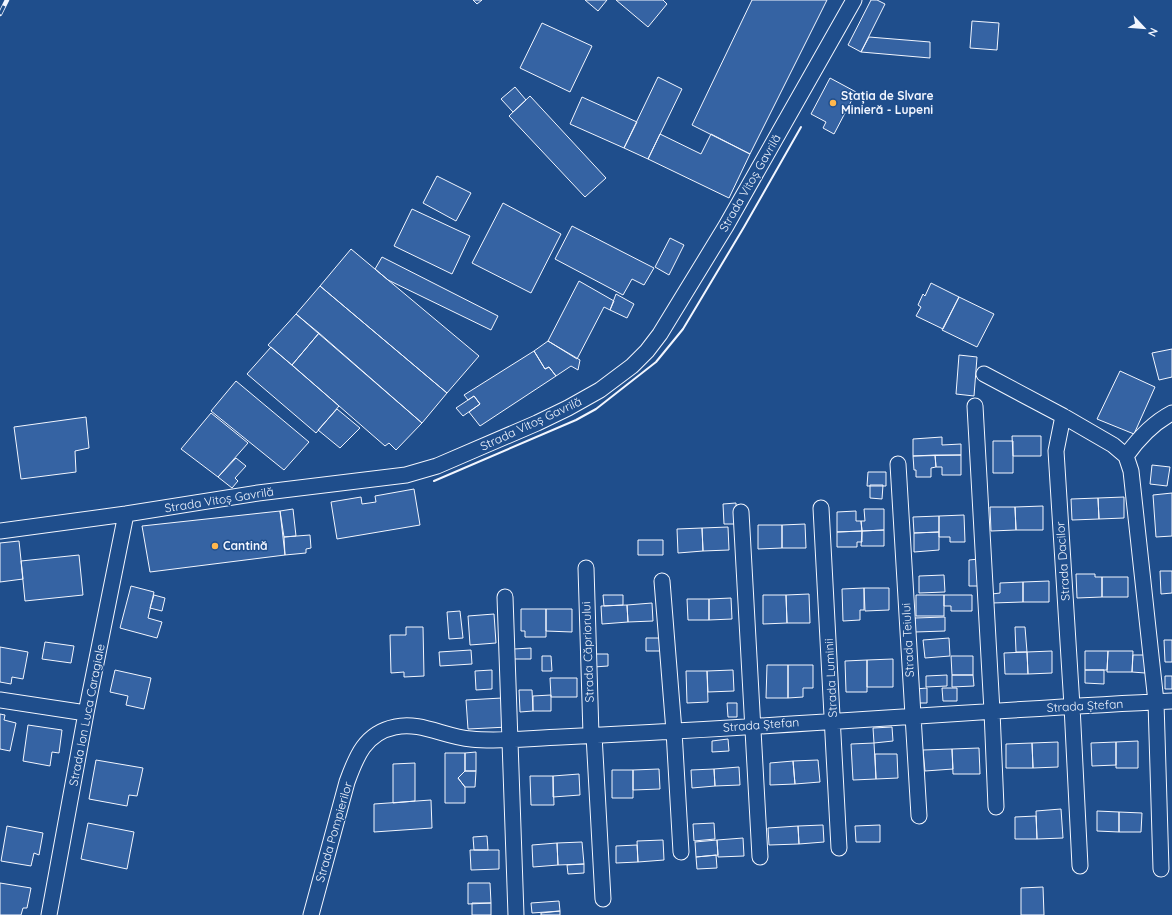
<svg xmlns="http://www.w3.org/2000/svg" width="1172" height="915" viewBox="0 0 1172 915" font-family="Quicksand,sans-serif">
	<rect width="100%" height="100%" fill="#1f4e8c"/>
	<!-- building -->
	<path fill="#3563a3" stroke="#f2f6ff" d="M473,0h9l-5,4z
		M585,0h22l-9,11z
		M616,0h47l4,4 -19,23z
		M752,0h75l-77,154 -58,-29z
		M871,0h6l8,4 -24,48 -13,-7z
		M972,21l27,2 -2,27 -27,-2z
		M542,23l50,23 -22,46 -50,-24z
		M869,37l61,5v16l-69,-6z
		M658,77l24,12 -34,70 -24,-11z
		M830,78l26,14 -22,42 -11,-6 3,-6 -15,-8z
		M515,87l11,13 -13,12 -12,-13z
		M530,96l76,82 -21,19 -76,-81z
		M582,97l55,25 -13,26 -54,-24z
		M660,134l41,20 10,-20 39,20 -21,44 -81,-39z
		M437,176l34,17 -15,28 -33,-18z
		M503,203l58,31 -30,59 -59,-30z
		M412,209l58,27 -18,38 -58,-28z
		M572,226l82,42 -10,17 -12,-6 -9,16 -68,-36z
		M670,238l14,7 -15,30 -14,-8z
		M351,249l128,107 -32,37 -127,-107z
		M382,257l116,59 -7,14 -103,-50 -13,-11z
		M579,281l35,20 -4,9 -6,-3 -27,52 -29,-18z
		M931,283l28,14 -16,32 -27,-13 5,-9 -3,-2 5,-11 2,2z
		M320,286l127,107 -25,30 -126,-109z
		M616,294l18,10 -7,14 -17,-8z
		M959,297l35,17 -17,33 -35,-17z
		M296,314l23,19 -27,32 -24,-20z
		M319,333l103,90 -26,27 -7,-7 -4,3 -93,-81z
		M548,341l32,19 -2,10 -7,-4 -15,10 -7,-9 -4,2 -11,-18z
		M271,347l68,59 -23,27 -69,-59z
		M1172,349v28l-13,3 -7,-27z
		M534,351l11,18 4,-2 7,9 -76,50 -11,-14 11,-8 -6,-8 -6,4 -4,-5z
		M959,355l18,2 -3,39 -18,-2z
		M1120,371l35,16 -21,47 -37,-15z
		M236,381l73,61 -25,28 -73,-59z
		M474,396l6,8 -17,12 -7,-8z
		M337,409l23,19 -20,20 -22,-18z
		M211,413l37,30 -30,34 -37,-28z
		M86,417l3,31 -14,3 1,21 -55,7 -7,-52z
		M1012,436h29v20h-28z
		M942,437v8l19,-1v11l-48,1v-17z
		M993,441h20v32h-20z
		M935,455h26v20h-19v-8h-6z
		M935,455l1,12 -5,1v9h-15v-7h-2l-1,-14z
		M236,458l10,8 -11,12 3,3 -6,7 -14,-11z
		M1152,465l18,2 -3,19 -17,-2z
		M868,472h18v14h-19z
		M870,485h13l-1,14 -12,-1z
		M414,489l6,36 -83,14 -6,-37 30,-5 1,7 14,-2 -1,-6z
		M1172,493v43l-16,1 -3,-42z
		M1124,497v21l-25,1 -1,-21z
		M1098,498l1,21 -27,1 -1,-21z
		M736,503l1,21h-13l-1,-20z
		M1043,506v24h-27l-1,-23z
		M990,507h25l1,23 -25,1z
		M293,509l3,27 -12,1 -4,-26z
		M864,509h20v21l-22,1 -1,-10h4z
		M280,511l5,44 -135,17 -8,-46z
		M856,511v10h5l1,10 -25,1v-20z
		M964,515l1,27h-15v-5h-11v-21z
		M939,516v16l-25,1 -1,-16z
		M805,524l1,24h-24v-23z
		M758,525h24v23l-24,1z
		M728,527l1,23 -26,1 -1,-23z
		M702,528l1,23 -25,2 -1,-24z
		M884,530v16h-23l1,-15z
		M862,531v11h-5v5h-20v-15z
		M939,532v18l-25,2v-19z
		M310,535l1,13 -5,1v4l-21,2 -1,-18z
		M638,540h25v15h-25z
		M19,541l4,38 -23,3v-39z
		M79,555l4,40 -58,6 -4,-40z
		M979,559l1,27h-11v-26z
		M1160,571h12v22l-11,1z
		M1076,574h19v3h7v20l-25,1z
		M944,575l1,17 -26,1v-17z
		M1102,577h26v20h-26z
		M1049,581v21h-26v-20z
		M1023,582v20l-31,1v-9l8,-1v-10z
		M131,586l23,6 -6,26 14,4 -5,16 -37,-10z
		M864,588h25v22l-24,1z
		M864,588v22h-4v10l-17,1 -1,-32z
		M809,594l1,29h-23l-1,-28z
		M154,595l11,3 -3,13 -12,-3z
		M603,595h20v10l-19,1z
		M763,595h23l1,28 -24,1z
		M916,595h28v21h-28z
		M944,595h28v16h-21v-5h-7z
		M731,598l1,21 -23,1v-21z
		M687,599h22v21h-21z
		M652,603l1,18 -25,1 -1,-17z
		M627,605l1,17 -26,2 -1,-18z
		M521,609h25v28h-21v-6h-4z
		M546,609h26v23l-26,-1z
		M460,611l3,27 -14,1 -2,-27z
		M494,614l2,29 -26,2 -2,-29z
		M945,617v14l-30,1v-14z
		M406,627h17l1,49 -20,1v-5l-13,1 -1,-38h16z
		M1015,627h10l2,25h-11z
		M646,638h15v13h-15z
		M949,638l1,18 -25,2 -2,-18z
		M1164,640h8v22h-7z
		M45,642l29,4 -3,17 -29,-4z
		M0,647l28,5 -5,27 -11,-2 -1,7 -11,-2z
		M531,648v11h-17v-10z
		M471,650l1,14 -32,2 -1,-14z
		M1052,651v22l-24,1 -1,-22z
		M1085,651h23l-1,19h-22z
		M1108,651h25l-1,21h-25z
		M1027,652l1,22h-23l-1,-21z
		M593,654h15v12l-14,1z
		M1133,655h12v18l-13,-1z
		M542,656h9l1,15h-10z
		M951,656h22v19h-21z
		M893,659v28h-26v-27z
		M867,660v32h-21l-1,-31z
		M767,665h21v33h-22z
		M788,665h25v23h-10v9l-15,1z
		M115,670l36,8 -7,31 -18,-4 2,-9 -18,-4z
		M492,670v19l-16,1 -1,-19z
		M733,670l1,21 -26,1 -1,-21z
		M1085,670h19v14l-19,-1z
		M686,671h21l1,31 -21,1z
		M947,675v11l-21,1v-11z
		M952,675h21l1,11 -22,1z
		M1165,676h7v13h-7z
		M550,678h27v19h-26z
		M927,688v15h-11l-1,-14z
		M942,688h15v13h-14z
		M519,690h13l1,21 -13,1z
		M551,695v16h-18v-15z
		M502,698l6,29 -40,2 -2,-29z
		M727,703h10v14h-9z
		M0,714l5,1 -1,5 12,3 -6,28 -10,-2z
		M28,725l34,5 -3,23 -7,-1 -2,14 -27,-5z
		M892,727l1,14 -19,2 -1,-15z
		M728,739l1,12 -17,1v-11z
		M1138,741v27h-22v-26z
		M1058,742v25l-25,1 -1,-25z
		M1116,742v23l-24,1 -1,-23z
		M874,743l2,36 -23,1 -2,-36z
		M1032,743l1,25h-27v-24z
		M979,748l1,26h-27l-1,-25z
		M952,749l1,20 -28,2 -2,-21z
		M476,752v19h-11v-18z
		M445,753h20v18l-7,7 7,9v16h-20z
		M875,754h22l1,24 -22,1z
		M96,760l47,8 -6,28 -8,-1 -2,11 -38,-7z
		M818,760l2,22 -25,2 -2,-23z
		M793,761l2,23 -25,1v-22z
		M415,763v38l-22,2v-39z
		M739,767l1,18 -25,1 -1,-17z
		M659,769l1,20 -27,1v-20z
		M714,769l1,17 -23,2 -1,-18z
		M612,770h21v28h-21z
		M465,771h11l-1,16h-10l-7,-9z
		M579,774l1,21 -27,2v-21z
		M530,776h23l1,29h-23z
		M431,800l1,28 -58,4v-28z
		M1061,809l2,29 -26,1 -1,-28z
		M1097,811l22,1v20l-22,-1z
		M1119,812l23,1 -1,19h-22z
		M1036,816l1,23h-22v-22z
		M88,823l46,9 -7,37 -46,-10z
		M714,823l1,16 -21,2 -1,-17z
		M823,825l1,17 -25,2 -1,-18z
		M880,825v17h-24l-1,-16z
		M7,826l36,7 -4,22 -5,-2 -3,13 -30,-5z
		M798,826l1,18 -30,1 -1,-17z
		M487,836l1,14h-14l-1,-13z
		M743,838l1,18 -26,1 -1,-17z
		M663,840l1,20 -26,2 -1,-21z
		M717,840l1,15 -22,2 -1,-15z
		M582,842l2,22 -26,1 -1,-22z
		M557,843l1,22 -25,2 -1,-22z
		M637,845l1,17 -22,1v-17z
		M470,850h29v19l-28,1z
		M716,855l1,13 -20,1 -1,-12z
		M584,864v9l-16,1 -1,-9z
		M0,883l31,5 -4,20h-4l-2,7h-21z
		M468,883h22l1,20 -23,1z
		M1043,887l1,28h-23v-27z
		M559,901l1,10 -28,2 -1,-10z
		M472,903h19v12h-19z
		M560,911v4h-19v-2z"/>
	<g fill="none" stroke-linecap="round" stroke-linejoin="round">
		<defs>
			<path id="minor" d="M984,374l79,42 50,29 13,11 5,15 25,231 5,167
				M975,406l17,305 4,96
				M1063,416l-7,35 16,255 8,160
				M1126,456c12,-17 27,-33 46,-43
				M898,464l21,352
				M821,508l18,340
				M741,512l19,345
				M0,531l126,-17 132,-21 148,-18 31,-9 100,-43 31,-15 32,-18 32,-24 15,-15 13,-17 66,-108 128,-226
				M586,568l5,167
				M662,581l12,150 7,121
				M505,597l11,318
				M0,700l86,13
				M594,735l9,164
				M49,915l37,-202 40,-199
				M311,915l36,-133c9,-25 18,-49 48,-55 25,-6 50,10 76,12 29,3 60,-1 90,-2 204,-9 407,-26 611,-36"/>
		</defs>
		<!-- minor casing -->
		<use href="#minor" stroke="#f2f6ff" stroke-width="17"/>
		<!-- minor -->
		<use href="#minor" stroke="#1f4e8c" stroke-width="15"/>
		<defs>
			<path id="rail" d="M0,14l7,-14"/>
		</defs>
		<!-- rail casing -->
		<use href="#rail" stroke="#f2f6ff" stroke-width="4.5"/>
		<!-- rail -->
		<use href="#rail" stroke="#1f4e8c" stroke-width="3" stroke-dasharray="9" stroke-linecap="butt"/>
		<!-- wall -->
		<path stroke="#f2f6ff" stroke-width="2" d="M434,481l142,-61 20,-11 60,-47 27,-33 61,-102 57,-100"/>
	</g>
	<!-- markers -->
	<g fill="#ffb74d" stroke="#1f4e8c" stroke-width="1.5">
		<circle cx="833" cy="103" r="4"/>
		<circle cx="215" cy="546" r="4"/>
	</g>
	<g text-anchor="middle" stroke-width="3" stroke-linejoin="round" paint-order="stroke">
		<!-- poi labels -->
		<g font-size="12" font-weight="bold" fill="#f2f6ff" stroke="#1f4e8c" text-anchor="start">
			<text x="841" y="100">Stația de Slvare<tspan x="841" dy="14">Minieră - Lupeni</tspan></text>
			<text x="223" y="550">Cantină</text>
		</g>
		<!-- street labels -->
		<g font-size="12" fill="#f2f6ff" stroke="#1f4e8c">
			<text transform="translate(750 183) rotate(-60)" y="4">Strada Vitoș Gavrilă</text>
			<text transform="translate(531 424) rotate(-25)" y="4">Strada Vitoș Gavrilă</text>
			<text transform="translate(219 500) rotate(-9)" y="4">Strada Vitoș Gavrilă</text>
			<text transform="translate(1063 561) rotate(-94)" y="4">Strada Dacilor</text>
			<text transform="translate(908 640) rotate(-93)" y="4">Strada Teiului</text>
			<text transform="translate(588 652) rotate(-92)" y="4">Strada Căpriorului</text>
			<text transform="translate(831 678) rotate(-93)" y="4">Strada Luminii</text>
			<text transform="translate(1085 706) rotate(-3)" y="4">Strada Ștefan</text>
			<text transform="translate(87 715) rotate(-79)" y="4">Strada Ion Luca Caragiale</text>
			<text transform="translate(761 725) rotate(-4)" y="4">Strada Ștefan</text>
			<text transform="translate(334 832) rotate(-74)" y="4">Strada Pompierilor</text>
		</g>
	</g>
	<!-- north arrow -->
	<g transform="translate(1144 28) rotate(116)" stroke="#1f4e8c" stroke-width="3" paint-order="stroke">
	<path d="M0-3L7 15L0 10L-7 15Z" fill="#f2f6ff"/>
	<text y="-6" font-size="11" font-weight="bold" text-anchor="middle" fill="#f2f6ff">N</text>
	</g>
</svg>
